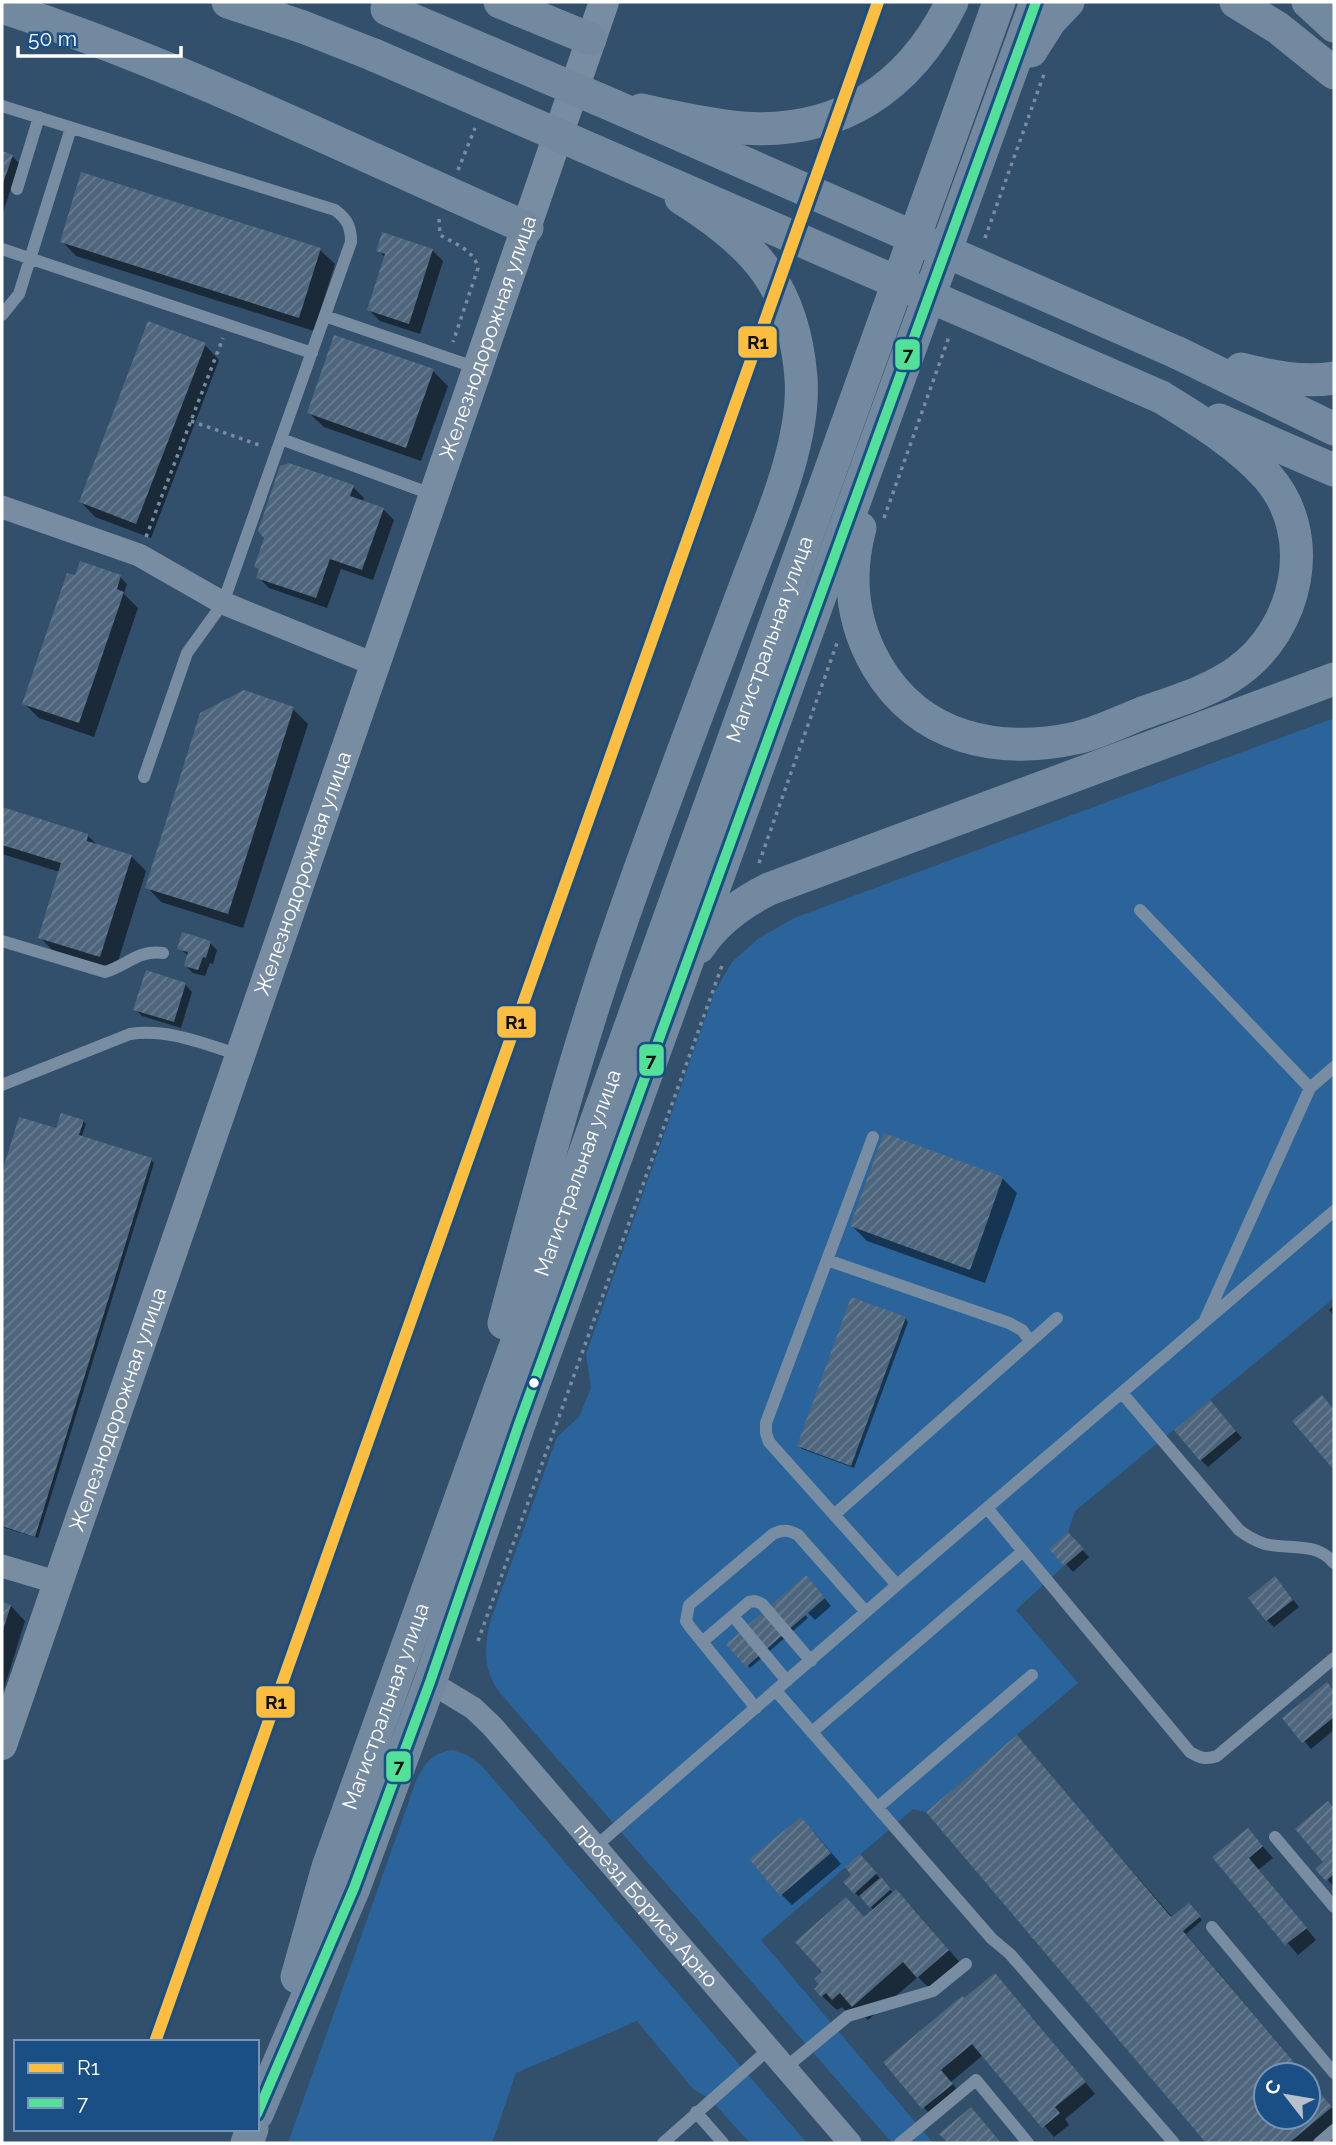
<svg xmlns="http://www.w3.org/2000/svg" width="1336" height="2145" viewBox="0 0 1336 2145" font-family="Raleway,sans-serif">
	<defs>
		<pattern id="building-hatch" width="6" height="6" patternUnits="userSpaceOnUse" patternTransform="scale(1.75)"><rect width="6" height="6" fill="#4e667d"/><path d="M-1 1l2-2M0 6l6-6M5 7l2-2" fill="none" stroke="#697d90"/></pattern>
	</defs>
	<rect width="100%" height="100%" fill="#324f6c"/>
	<!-- grass -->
	<path fill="#2a649b" d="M1334,718v580l-259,213 -7,21 -18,17 14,17 -48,44 62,73 -152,129 -13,-3 -152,131 172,203h-41l-392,-450c-17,-23 -16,-44 -10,-71l67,-185 22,-20 12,-29 -5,-34 129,-363 17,-29 27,-24 35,-20z
		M453,1750l14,5 14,10 326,378h-57l-40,-44 -17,-10 -56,-68 -121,52 -24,70h-204l128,-362c9,-19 16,-28 37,-31z"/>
	<!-- shadow -->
	<path fill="#0007" d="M2,153l10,3 7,7 -17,53z
		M62,241l258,9 15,14 -21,67 -238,-75z
		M378,250h54l11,11 -23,73 -40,-13 -11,-11 17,-52z
		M205,345l14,15 -68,178 -56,-21 -14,-15z
		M433,371l15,15 -27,75 -97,-34 -15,-14z
		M353,487l11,11 -2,4 21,7 11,11 -21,60 -32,-11 -14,39 -58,-20 -11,-11 2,-7 -4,-3 10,-29z
		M120,577l7,7 -3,10 14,14 -44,129 -55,-19 -15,-15z
		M293,709l15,15 -65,204 -82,-26 -14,-15z
		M2,809l86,27 10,10 33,10 15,15 -31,100 -61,-19 -14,-15 20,-65 -58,-18z
		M210,943l7,7 -4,14 -3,-1 -5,13 -12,-3 -7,-7 3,-10 -10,-8z
		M185,984l7,8 -11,36 -39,-12 -7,-7z
		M20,1119l37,12 26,-10 3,3 -5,14 70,22 3,3 -116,375 -36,-11v-349z
		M1002,1178l15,15 -32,90 -118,-42 -15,-15z
		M1334,1305v11l-5,-6z
		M905,1318l3,4 -54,146 -52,-19 -3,-3z
		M1217,1409l25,29 -34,29 -7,-7z
		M1068,1535l21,22 -16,15 -21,-23z
		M813,1584l18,22 -16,14 -8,-8h-5l6,6 -58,50 -21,-23z
		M1282,1586l17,21 -25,20 -7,-7z
		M2,1603l9,3 14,15 -23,74z
		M1327,1684l7,7v39l-23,19 -26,-31z
		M1017,1737l156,181 16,-13 13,15 -16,14 119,141h-39v42h42v-38l26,31v22l-13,11h-112l-280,-331z
		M1328,1803l6,6v78l-16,-18 8,-7z
		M812,1830l29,34 -49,41 -11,-11z
		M1258,1841l15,17 -15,12 58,70 -18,15 -83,-98z
		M867,1864l26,29 18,13 52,60 -30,26 -15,-15 -50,43 -13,-12 -7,5 -6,-6 -5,3 -15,-14 43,-77 9,-9 -19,-17z
		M1032,2017l63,77 -30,25 4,6 -15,12 -71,-82 -32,27 12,14 -29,23 -49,-56z"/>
	<!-- building -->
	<path fill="url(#building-hatch)" d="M2,151l11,4 -11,31z
		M81,172l240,76 -22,70 -239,-76z
		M382,232l51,17 -24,75 -42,-14 18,-56 -9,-3z
		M148,321l58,22 -70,181 -57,-22z
		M334,335l100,34 -28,79 -99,-35z
		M289,463l65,22 -4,11 34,12 -22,62 -32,-11 -14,39 -60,-20 3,-9 -5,-2 10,-29 -6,-7 22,-65z
		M80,561l41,14 -4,14 7,3 -45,131 -57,-19 45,-131 8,2z
		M244,690l50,17 -66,207 -83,-26 55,-175z
		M2,807l86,27 -1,7 45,14 -32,102 -62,-19 23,-75 -59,-18z
		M182,932l29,9 -5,17 -3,-1 -5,13 -14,-4 4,-14 -11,-3z
		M146,970l40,13 -12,39 -41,-12z
		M61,1113l23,7 -5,15 73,23 -117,379 -33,-11v-354l17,-55 37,11z
		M884,1133l119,44 -33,93 -120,-44z
		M851,1297l55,20 -55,149 -54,-20z
		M1322,1395l12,15v60l-42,-49z
		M1210,1400l26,31 -36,30 -26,-31z
		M1068,1532l16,17 -20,17 -15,-17z
		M806,1575l19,23 -79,69 -20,-23z
		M1275,1576l18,24 -27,21 -18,-23z
		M2,1602l9,3 -9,28z
		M1327,1682l7,9v26l-32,26 -20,-25z
		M1017,1735l154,182 18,-14 12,13 -18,15 122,144h-39v42h42v-38l24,28 -43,36h-83l-280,-331z
		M1328,1801l6,7v66l-8,7 -11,-12 8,-7 -28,-33z
		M801,1817l30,36 -51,43 -31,-37z
		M1248,1828l15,18 -14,12 58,70 -22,17 -73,-88z
		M860,1854l17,19 -23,21 -11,-12 8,-7 -6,-8z
		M881,1877l10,12 -21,19 -11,-12z
		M896,1889l53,61 -32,28 -14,-16 -51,45 -12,-14 -8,7 -6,-7 -5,4 -7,-8 5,-5 -5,-5 8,-7 -27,-30 51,-45 18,20z
		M995,1973l91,109 -31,25 5,6 -18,15 -70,-84 -31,26 12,14 -31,25 -39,-47 79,-66 2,2z
		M971,2107l30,36h-53l-9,-9z"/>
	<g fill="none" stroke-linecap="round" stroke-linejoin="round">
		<!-- path -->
		<path stroke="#798da2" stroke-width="3.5" stroke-dasharray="3.5 5" stroke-linecap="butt" d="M458,170l17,-42
			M439,219l1,16c14,8 35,16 38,33l-25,74
			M985,238l59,-164
			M191,421l71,25
			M884,518l66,-184
			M146,537l77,-199
			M759,863l78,-220
			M478,1641l245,-678"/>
		<!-- service -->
		<path stroke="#798da2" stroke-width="12" d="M2,106l333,104c12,9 16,16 16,32l-70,197
			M17,189l22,-72
			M2,249l310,104
			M2,315l17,-21 52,-166
			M325,316l152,52
			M144,777l43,-124 36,-50 58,-164 153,56
			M1140,910l170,178
			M2,941l103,31c23,-7 32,-22 58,-19
			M2,1085l128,-51c38,-6 74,10 110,21
			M827,1260l182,63 13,7 8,11
			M1205,1320l105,-232 24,-21
			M1122,1393l117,137c8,6 16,11 26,14 25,6 50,-3 69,19
			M987,1508l203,244c10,6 16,8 27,4l117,-98
			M834,1515l223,-197
			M897,1585l437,-374
			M733,1616l54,65
			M702,1642l47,-40 6,-1 7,3 49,57
			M776,1691l216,248 18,15 164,189
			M756,1708l-66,-81 -4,-6 3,-16 84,-71c10,-5 16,-4 25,1l68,77
			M812,1732l211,-181
			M878,1807l154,-132
			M1275,1837l59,70
			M596,1846l301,-261 -128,-143 -3,-9v-10l107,-286
			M1212,1927l122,146
			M785,2068l63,-52 85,-25 33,-27
			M696,2112l27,31
			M663,2143l106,-94
			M900,2143l76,-63 52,63
			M1319,2143l15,-13"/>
		<!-- minor -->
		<g stroke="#798da2" stroke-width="23">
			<path d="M2,507l137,48 84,48 153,62"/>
			<path d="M2,1566l57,17"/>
			<path id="s1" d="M430,1682l43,26 19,18 358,417"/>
		</g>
		<!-- tertiary -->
		<path stroke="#798da2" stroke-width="30" id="s2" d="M2,1745l602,-1743"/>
		<!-- secondary -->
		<g stroke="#73899f" stroke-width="33">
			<path d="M228,2l75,25 71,28"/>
			<path d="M500,2l90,37"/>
			<path d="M1236,2l42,26 56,45"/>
			<path d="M1308,2l26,24"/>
			<path d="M2,7c181,59 351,145 525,221"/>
			<path d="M1031,51l19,-30 18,-19"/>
			<path d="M641,110c33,7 67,15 101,18 97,7 168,-40 210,-126"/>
			<path d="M1178,353l156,76"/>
			<path d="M1241,369c31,8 62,14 93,9"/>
			<path d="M1219,420l115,50"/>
			<path d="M860,528c-13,48 -8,95 17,138 43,73 121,89 199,72 22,-5 44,-16 64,-24 33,-12 69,-22 97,-42 61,-43 82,-137 30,-196 -30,-33 -69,-56 -106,-79"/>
			<path d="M699,947c17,-26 42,-44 70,-58l565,-210"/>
			<path d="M504,1323c36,-134 71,-269 117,-400 38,-110 80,-219 121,-328 23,-63 64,-150 59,-217 -7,-91 -46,-134 -120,-180"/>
			<path id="s3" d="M297,1977l31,-110 671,-1865"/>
			<path d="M257,2114l97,-226 76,-206 89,-258 517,-1422"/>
			<path d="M247,2143l5,-14"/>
		</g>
		<!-- secondary-bridge -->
		<path stroke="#73899f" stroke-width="33" d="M387,9l225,96 566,248
			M374,55l787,342"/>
		<defs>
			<path id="bus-1" d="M257,2114l97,-226 76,-206 89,-258 517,-1422"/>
		</defs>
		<!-- bus-1 casing -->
		<use href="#bus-1" stroke="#1a4f85" stroke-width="16"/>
		<!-- bus-1 -->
		<use href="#bus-1" stroke="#53e098" stroke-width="10"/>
		<defs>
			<path id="rail-1" d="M155,2042l723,-2040"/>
		</defs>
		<!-- rail-1 casing -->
		<use href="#rail-1" stroke="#1a4f85" stroke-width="18"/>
		<!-- rail-1 -->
		<use href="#rail-1" stroke="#fbbe40" stroke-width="12"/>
	</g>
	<!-- markers -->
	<circle fill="#fff" stroke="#1a4f85" stroke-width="2.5" cx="534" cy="1383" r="6"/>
	<g text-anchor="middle" stroke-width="5" stroke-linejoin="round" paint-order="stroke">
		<!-- street labels -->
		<g font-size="21" fill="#fff" stroke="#1a4f85">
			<text dy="7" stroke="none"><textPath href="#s2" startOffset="1489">Железнодорожная улица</textPath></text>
			<text dy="7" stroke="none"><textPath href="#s3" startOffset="1419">Магистральная улица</textPath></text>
			<text dy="7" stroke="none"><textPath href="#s2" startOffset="922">Железнодорожная улица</textPath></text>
			<text dy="7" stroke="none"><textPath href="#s3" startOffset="852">Магистральная улица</textPath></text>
			<text dy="7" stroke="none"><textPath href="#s2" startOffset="355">Железнодорожная улица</textPath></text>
			<text dy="7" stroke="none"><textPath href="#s3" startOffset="285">Магистральная улица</textPath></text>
			<text dy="7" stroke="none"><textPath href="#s1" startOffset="313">проезд Бориса Арно</textPath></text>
		</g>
	</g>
	<g stroke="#1a4f85" stroke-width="2.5">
		<rect x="737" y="325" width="41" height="34" rx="7" fill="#fbbe40"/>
		<rect x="894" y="338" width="27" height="33" rx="7" fill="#53e098"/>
		<rect x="496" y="1005" width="41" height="34" rx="7" fill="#fbbe40"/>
		<rect x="638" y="1043" width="27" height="34" rx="7" fill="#53e098"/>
		<rect x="255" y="1685" width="41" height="34" rx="7" fill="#fbbe40"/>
		<rect x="385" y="1750" width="27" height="33" rx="7" fill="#53e098"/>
	</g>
	<g font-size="19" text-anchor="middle" font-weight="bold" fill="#111">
		<text x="758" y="349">R1</text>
		<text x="908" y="361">7</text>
		<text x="516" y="1029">R1</text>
		<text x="651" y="1067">7</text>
		<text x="276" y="1709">R1</text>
		<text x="399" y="1773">7</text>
	</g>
	<!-- border -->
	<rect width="1336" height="2145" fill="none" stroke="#ffffff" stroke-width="7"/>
	<!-- legend -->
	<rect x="14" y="2040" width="245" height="91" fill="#1a4f85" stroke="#7695b6" stroke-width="2"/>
	<rect x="28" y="2063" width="35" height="10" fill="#fbbe40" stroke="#7695b6" stroke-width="2"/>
	<text x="77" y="2075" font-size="21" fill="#ffffff">R1</text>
	<rect x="28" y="2098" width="35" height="10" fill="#53e098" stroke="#7695b6" stroke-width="2"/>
	<text x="77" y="2110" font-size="21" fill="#ffffff">7</text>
	<!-- north arrow -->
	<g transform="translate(1287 2096) rotate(301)"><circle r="33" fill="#1a4f85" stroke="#7695b6" stroke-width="2"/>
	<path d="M0-5L12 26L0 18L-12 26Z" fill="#b7c1cc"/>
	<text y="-10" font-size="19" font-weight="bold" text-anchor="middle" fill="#ffffff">С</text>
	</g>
	<!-- scale -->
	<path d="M18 46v10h163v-10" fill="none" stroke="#ffffff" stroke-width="3.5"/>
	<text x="28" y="46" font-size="21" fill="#ffffff" stroke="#1a4f85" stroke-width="5" paint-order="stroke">50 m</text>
</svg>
